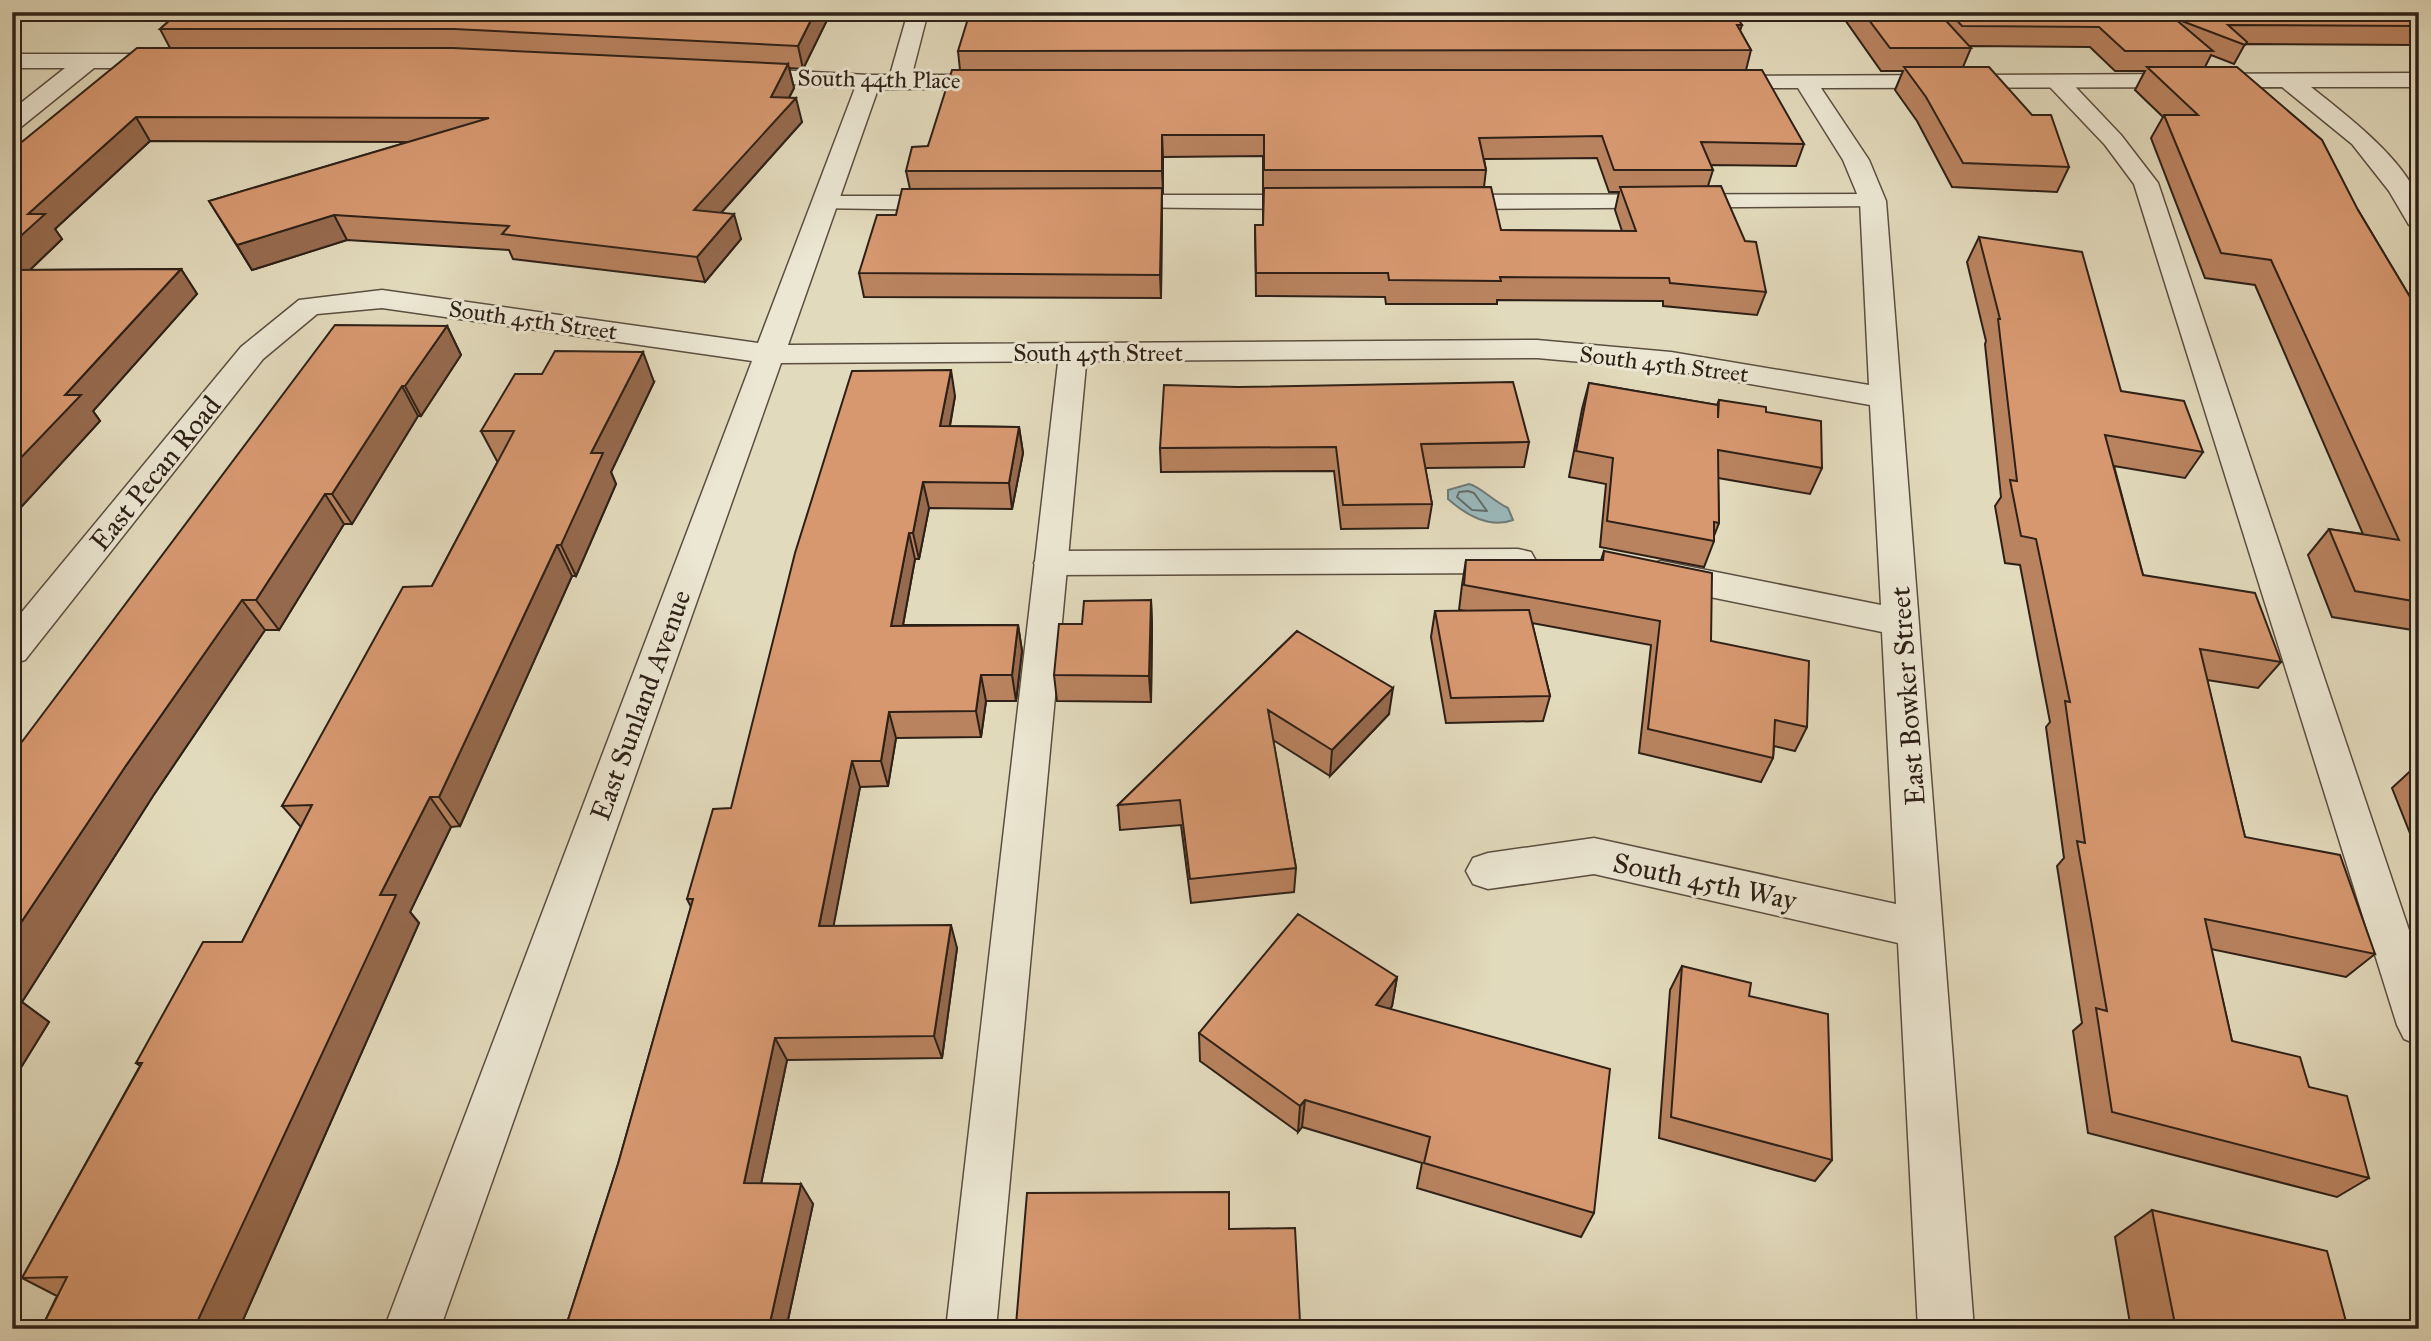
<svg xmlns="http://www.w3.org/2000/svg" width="2431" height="1341" viewBox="0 0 2431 1341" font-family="'IM FELL Great Primer',serif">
	<rect width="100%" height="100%" fill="#e2dabc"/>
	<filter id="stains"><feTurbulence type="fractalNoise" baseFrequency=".00286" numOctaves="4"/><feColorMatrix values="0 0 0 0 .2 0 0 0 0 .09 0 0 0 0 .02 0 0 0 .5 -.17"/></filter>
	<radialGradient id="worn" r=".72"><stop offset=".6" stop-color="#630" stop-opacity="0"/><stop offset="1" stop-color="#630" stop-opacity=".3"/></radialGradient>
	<!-- water -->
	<path fill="#9ab8bb" stroke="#6f7b79" stroke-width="2" d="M1469,484c12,3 24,17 39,24l5,12c-24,9 -48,-6 -65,-21v-9z"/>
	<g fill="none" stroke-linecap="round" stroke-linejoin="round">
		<!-- shore -->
		<path stroke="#646c69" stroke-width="2" d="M1468,491l6,2 13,18 -15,-1 -15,-13 2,-5z"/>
		<defs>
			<path id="service" d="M908,12h20l-18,70 -11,6 -11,-6z
				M2057,75l8,1 56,59 37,48 261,777v85l-15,-6 -7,-14 -263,-841 -29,-39 -56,-59 -3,-5 3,-5z
				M1873,194l8,2 4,5 -4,5 -435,3 -9,-2 -3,-5 3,-5 9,-2z
				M1114,195h196l9,2 3,5 -3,5 -9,2 -205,-2 -3,-5 3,-5z
				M824,196h122l9,2 3,5 -3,5 -9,2 -131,-2 -3,-5 3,-5z
				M1073,346l10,2 4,6 -91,975h-50l113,-975 4,-6z"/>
			<path id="minor" d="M12,54h162l11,7 -11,7h-80l-73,59 -9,2v-19l53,-42h-53z
				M741,68l128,7h130l8,2 4,5 -4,5 -8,2h-121l-90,256 749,-5 134,12 198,33 -9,-184 -17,-41 -45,-72h-81l-8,-2 -4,-5 4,-5 710,-3v14h-108c34,27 88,68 106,108 4,8 2,22 2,32l-10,-2 -20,-34 -37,-47 -70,-57 -461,1 48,72 17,41 88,1128h-56l-20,-386 -304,-69 -106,15 -15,-5 -7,-13 7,-13 15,-5 106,-15 302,66 -14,-272 -221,-45 -13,-4 -5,-9 5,-9 13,-4 220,44 -11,-200 -199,-35 -134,-12 -756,5 -341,966h-56l368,-968 -370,-53 -65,6 -54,45 -238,301 -13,4v-40l229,-277 58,-47 83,-10 376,53 97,-255 -122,-8 -4,-5 4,-5z
				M1518,549l13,3 5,9 -5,9 -13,3 -466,2 -13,-3 -5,-9 5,-9 13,-3z"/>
		</defs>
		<!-- service casing -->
		<use href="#service" stroke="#5b4e40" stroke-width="3"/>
		<!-- minor casing -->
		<use href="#minor" stroke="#5b4e40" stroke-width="3"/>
		<!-- service -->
		<use href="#service" fill="#ece7d3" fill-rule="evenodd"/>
		<!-- minor -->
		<use href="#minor" fill="#ece7d3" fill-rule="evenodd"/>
	</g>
	<!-- wall -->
	<path fill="#b98360" stroke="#2e2017" stroke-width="2" fill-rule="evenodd" d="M179,12h652l-28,57 -14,-1 5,20 -5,10 13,24 -81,91 20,26 -36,43 -192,-23 -4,-9 -162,-10 -95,30 -43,-69 200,-59 -259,-1 -95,88 7,10 -32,31 151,-1 16,25 -104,117 7,10 -88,96v-367l158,-102 -10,-19z
		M1843,12h576v33l-174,-1 -11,20 -23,-9 -6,12 153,143 61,102v319l-87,-14 -24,-62 21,-26 34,5 -108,-249 -50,-7 -54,-140 12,-21 -28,-27 10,-19h-30l-25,-24 -121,-1 2,2 -8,19 106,100 -12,25 -105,-5 -35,-66 -22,-31 8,-19h-22l-38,-54 1,-3z
		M1742,25l-2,6 11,19 -5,20 58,74 -8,22 -86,-1 3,5 -5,16 58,106 -9,23 -94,-9v-5l-166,-1v4h-111l-1,-7 -129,-1 -1,-71h8v-69l-100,1v36h-1l-1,105 -297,-1 -5,-24 37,-58 14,-26 -4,-18 22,-25 32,-76 -2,-19zM1597,158l12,34h10l-4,18 7,21 -121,-1 -17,-43 2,-17 -2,-11z
		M1979,237l142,154 82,61 -18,26 -71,-12 29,109 138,87 -23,26 -51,-8 38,157 130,117 -29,23 -135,-28 21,92 77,46 60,91 -32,19 -249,-64 -15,-102 9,-8 -25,-157 7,-8 -18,-131 4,-5 -30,-157 -15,-2 -10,-57 6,-9 -16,-153 1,-3 -19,-79z
		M447,326l14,29 -40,61h-3l-66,108h-8l-65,106h-14l-112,166 -131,206 27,20 -37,60v-327z
		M654,382l-43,90 5,12 -40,92h-4l-112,250 -9,1 -41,85 9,11 -180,406h-194l3,-4 -4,-2 13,-27 -35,-18 118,-212 -4,-3 106,-121 59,-115 -19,-21 150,-220 66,-125h-1l-16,-30z
		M1589,383l128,22 2,-5 47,12 56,56 -12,26 -92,-16 1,45 -5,13v5l-10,26 -104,-20 6,-63 -37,-7 13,-68z
		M955,396l-5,30 69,1 4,26 -11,56 -83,-1 -10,51h-4l-12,66h115l4,26 -6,50h-30l-5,36 -85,1 -8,48 -28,1 -27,139 124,22 -15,110 -155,2 -26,124 52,20 -27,125h-213l-6,-6 51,-159 73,-257 -4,-8z
		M1529,442l-5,25 -99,1 7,36 -4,24 -87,1 -7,-58 -173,1 -1,-24z
		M1604,551l107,90 96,86 -12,24 -21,-5 -1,12 -12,24 -122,-29 12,-108 -119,-22 18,73 -7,25 -97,2 -15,-86 4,-26h31l-7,-1 3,-25 4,-25h135z
		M1151,600l1,26 -1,76 -94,-1 -3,-26 28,-51z
		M1297,631l92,83 -59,62 -57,-36 23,128 -2,24 -103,11 -10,-78 -61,5 -2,-25z
		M2419,763v93l-27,-68z
		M1682,966l67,30 83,164 -17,21 -156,-43 11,-148z
		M1397,977l-5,29 -2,3 204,204 -13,24 -164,-49 5,-25 -120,-36 -4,5 -98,-71 -1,-28z
		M2152,1210l196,119h-217l-16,-92z
		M1229,1229l71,93 -1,7h-281l-2,-4z"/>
	<!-- shaded-wall -->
	<path fill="#966a4e" stroke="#2e2017" stroke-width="2" d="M815,12h16l-28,57 -5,-23z
		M788,64l6,24 -15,28 17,-18 6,24 -100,112 -8,-24 77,-113z
		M136,117l14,24 -95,88 7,10 -50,48v-43l16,-30z
		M1162,135l1,22v36l-1,-22z
		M1162,188v23l-1,87 -1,-23z
		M734,214l7,25 -36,43 -8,-25z
		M334,215l13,25 -95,30 -15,-25z
		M181,269l16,25 -104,117 7,10 -88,96v-50l53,-72z
		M447,326l14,29 -40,61 -16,-30z
		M643,352l11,30 -43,90 5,12 -40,92 -15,-31 30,-92z
		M951,370l4,26 -10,56 -5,-26z
		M402,386l16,30 -66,108 -20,-30z
		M1019,427l4,26 -11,56 -3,-26z
		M923,482l6,26 -10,51 -6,-26z
		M325,494l19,30 -65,106 -23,-30z
		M909,533l6,26 -17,93 -7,-26z
		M557,545l15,31 -112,250 -21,-29z
		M242,600l23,30 -112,166 -131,206 27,20 -37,60v-146l113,-169z
		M1151,600l1,26 -1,76 -2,-26z
		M1018,625l4,26 -6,50 -4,-26z
		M981,675l5,26 -5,36 -5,-26z
		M1393,688l-4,26 -59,62 2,-26z
		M889,712l7,26 -8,48 -7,-25z
		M852,761l8,26 -31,163 -10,-24z
		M430,797l21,30 -41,85 9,11 -180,406h-25l-16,-9 182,-425z
		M951,925l6,23 -15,110 -8,-22z
		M1397,977l-5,29 -21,28 5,-29z
		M775,1038l12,22 -30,143 -13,-20z
		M1305,1100l-3,27 -4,5 2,-26z
		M801,1184l12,20 -27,125h-16l-1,-2z
		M182,1320l15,9h-19z"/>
	<!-- building -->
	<path fill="#d79870" stroke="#2e2017" stroke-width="2" d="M179,12h636l-17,34 -344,-17h-294z
		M970,12h764l8,13h-5l14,25 -793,1z
		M1863,12h75l33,36h-81z
		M1949,12h470v14l-191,-1 19,17 -2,3 -71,-27 39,33h-88l-26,-24 -137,-1z
		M137,48h316l335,16 -17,33 25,1 -102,112 40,4 -37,43 -195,-23 7,-8 -175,-11 -97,30 -28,-44 280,-83 -353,-1 -108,97h17l-33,30v-94z
		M1904,67h85l43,48h19l18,52 -106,-4 -37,-66z
		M2147,67h90l85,73 36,70 61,102v290l-64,-11 -26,-62 70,11 -128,-280 -50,-7 -57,-138h34z
		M952,70h810l42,74 -103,-2 12,28h-99l-12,-34 -123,2 7,32h-222v-35h-102v36h-256l6,-24 16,-1z
		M1721,186l24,55 11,1 10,50 -96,-9 -1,-5 -169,-1 1,4 -112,-1 -1,-7h-132l-1,-48h8l1,-37 227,-1 10,43 135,1 -16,-44z
		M1162,188l-2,87 -301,-2 18,-58h19l6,-26z
		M1979,237l103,15 39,139 63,10 19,51 -98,-17 38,140 112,18 26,69 -81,-13 45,188 95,18 35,99 -170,-35 27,122 68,16 9,30 38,9 22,82 -257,-66 -16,-104 11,3 -30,-170 8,2 -20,-142 5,1 -34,-163 -15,-3 -11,-56 7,1 -19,-162h2z
		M181,269l-116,126h16l-69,72v-197z
		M335,325l112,1 -42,60h-3l-70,108h-7l-69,106h-14l-117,167 -113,169v-181z
		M555,351l88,1 -52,101h12l-42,92h-4l-118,252h-9l-50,98h16l-198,425h-16l-4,9h-133l4,-6h-5l23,-46 -45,1 120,-215h-6l67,-121h39l70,-137 -30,1 121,-219 29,-1 82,-155h-33l34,-57h27z
		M951,370l-11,56 79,1 -10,56 -86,-1 -10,51h-4l-18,93 127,-1 -6,50h-31l-5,36 -87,1 -8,49h-29l-33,165 132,-1 -17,111 -159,2 -31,145 57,1 -32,143 -202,-4 51,-159 75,-265h-6l26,-90 18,-1 64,-255 57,-182z
		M1513,382l16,60 -108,2 11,60 -89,1 -7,-58 -176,1 4,-63 74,2z
		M1589,383l129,22v13l1,-18 47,7v5l55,9 1,47 -104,-18 1,73 -5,-1v19l-107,-20 6,-63 -37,-7z
		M1604,551l108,22 -1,68 98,20 -2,66 -32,-7 -2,38 -125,-29 12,-108 -196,-36 2,-25h137z
		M1151,600l-2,76 -95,-1 5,-51h23l2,-23z
		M1529,610l21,86 -99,2 -16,-87z
		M1297,631l96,57 -61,62 -64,-40 28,158 -106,11 -10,-79 -62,5z
		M1298,914l99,63 -21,28 234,64 -16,144 -170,-50 6,-26 -125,-37 -5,6 -101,-73z
		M1682,966l69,17 -2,13 79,18 4,146 -161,-43z
		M1229,1192v37l66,-1 5,94 -284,3 11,-132z
		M2152,1210l175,41 21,78h-172z"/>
	<g text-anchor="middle" stroke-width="6" stroke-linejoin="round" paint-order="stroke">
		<!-- far-street labels -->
		<g font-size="23" fill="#2e2017" stroke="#ece7d3">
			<text transform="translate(879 79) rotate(1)" y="8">South 44th Place</text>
			<text transform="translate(533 320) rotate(8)" y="8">South 45th Street</text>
			<text x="1098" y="361">South 45th Street</text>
			<text transform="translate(1664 364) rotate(7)" y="8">South 45th Street</text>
		</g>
		<!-- street labels -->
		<g font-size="28" fill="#2e2017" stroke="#ece7d3">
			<text transform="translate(155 473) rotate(-51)" y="10">East Pecan Road</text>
			<text transform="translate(1907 696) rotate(-94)" y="10">East Bowker Street</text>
			<text transform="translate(640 705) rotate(-70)" y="10">East Sunland Avenue</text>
			<text transform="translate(1705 881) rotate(12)" y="10">South 45th Way</text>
		</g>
	</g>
	<!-- margin -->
	<rect width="2431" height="1341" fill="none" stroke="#e2dabc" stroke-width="42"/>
	<rect x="14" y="14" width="2403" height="1313" fill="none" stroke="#2e2017" stroke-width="3.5"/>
	<rect x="21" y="21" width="2389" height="1299" fill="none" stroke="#2e2017" stroke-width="2"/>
	<rect width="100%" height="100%" filter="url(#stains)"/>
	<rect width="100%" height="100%" fill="url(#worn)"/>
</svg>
